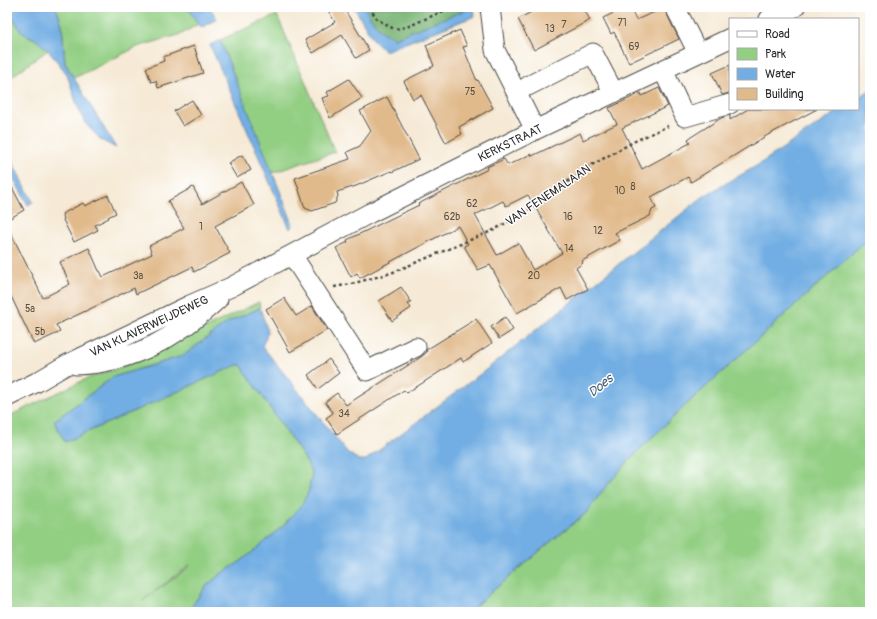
<svg xmlns="http://www.w3.org/2000/svg" width="877" height="619" viewBox="0 0 877 619" font-family="Pangolin,sans-serif">
	<rect width="100%" height="100%" fill="#fff"/>
	<filter id="ink" filterUnits="userSpaceOnUse"><feTurbulence type="fractalNoise" baseFrequency=".025" numOctaves="2"/><feDisplacementMap in="SourceGraphic" scale="8" xChannelSelector="R" yChannelSelector="G"/><feConvolveMatrix kernelMatrix="1 2 1 2 8 2 1 2 1" color-interpolation-filters="sRGB"/></filter>
	<filter id="wash" filterUnits="userSpaceOnUse"><feTurbulence type="fractalNoise" baseFrequency=".012" numOctaves="4" result="noise"/><feDisplacementMap in="SourceGraphic" scale="16" xChannelSelector="R" yChannelSelector="G"/><feGaussianBlur stdDeviation="0.9" result="paint"/><feColorMatrix in="noise" values="0 0 0 0 0 0 0 0 0 0 0 0 0 0 0 0 0 1.4 0 .05"/><feComposite in="paint" operator="in"/></filter>
	<g filter="url(#wash)">
		<rect width="100%" height="100%" fill="#f6ead6"/>
		<!-- green -->
		<path fill="#93cf83" stroke="#5f7d57" fill-rule="evenodd" d="M7,7h1l13,25 14,7 13,11 -41,30z
			M56,7h132l10,17 -16,10 -45,13 -63,31 -9,-15 -3,-38z
			M277,15l58,137 -63,21 -52,-133z
			M870,237v375h-402l81,-69 37,-30 21,-28 31,-34 49,-47z
			M259,302l1,6 -32,14 -45,34 -70,21 -59,44 11,21 172,-77h4l64,94 7,15 -4,19 -6,11 -19,22 -23,20 -20,16 -18,11 -16,13 -18,26h-181v-195l79,-38 44,-15zM190,565l-3,4 -45,32z"/>
		<!-- forest -->
		<path fill="#76b271" stroke="#506e4e" d="M365,7h108l-78,31 -13,-6 -12,-15z"/>
		<!-- water -->
		<path fill="#72aee3" stroke="#4e6c87" d="M8,7h48l6,18 3,38 51,85 -15,-8 -16,-17 -8,-18 -10,-31 -19,-24 -13,-11 -14,-7z
			M188,7h22l7,12 -15,8 -4,-3z
			M354,7h11l5,10 12,15 13,6 78,-31h1l1,9 -90,35 -11,-10z
			M220,40l73,184 -3,5 -80,-184z
			M870,90v147l-183,167 -49,47 -31,34 -21,28 -37,30 -81,69h-280l18,-26 16,-13 18,-11 20,-16 23,-20 19,-22 6,-11 4,-19 -7,-15 -64,-94h-4l-172,77 -11,-21 59,-44 70,-21 45,-34 32,-14 8,24 -6,14 86,107 11,7h7l121,-91 217,-173 54,-31 83,-56h17v-11z
			M7,152l26,50 -5,3 -21,-39z"/>
		<g id="blocks">
			<!-- building -->
			<path fill="#e1ba8b" fill-rule="evenodd" d="M326,7h17l26,43 -13,8 -14,-23 -29,18 -8,-13 30,-18z
				M541,7h42l7,13 -56,30 -16,-31z
				M626,7h4l6,13 28,-12 15,31 -50,24 -15,-31 -3,2 -8,-16z
				M460,30l7,16 -4,1 14,34 1,-1 15,28 -34,19 3,7 -16,9 -25,-48 -8,4 -9,-18 30,-15 -8,-21z
				M194,46l9,27 -45,15 -2,-7 -5,1 -5,-14 18,-7 -1,-4z
				M730,65v28l-8,2 -10,-22z
				M349,79l13,19 -32,20 -8,-20 7,-2 -2,-4z
				M659,88l9,18 -46,22 20,41 48,-26 -2,-4 33,-21 9,-3v5l18,-11h69l-51,27 -75,46 -3,-5 -37,20 5,11 -4,2 -2,6 -35,17 5,7 -38,21 1,2 -7,5 12,21 -21,11 -6,-12 -44,25 -27,-48 -12,5 -14,-24 4,-2 -10,-18 -98,52 -3,-5 -6,4 -15,-29 12,-6 -1,-2 72,-35 -1,-1 70,-35 -1,-2 17,-8 4,6 23,-11 1,2 48,-23 3,7 34,-16 -8,-16 32,-15 1,3zM528,195l34,58 -29,17 -15,-27 -21,12 -22,-40 28,-14 3,5z
				M387,97l32,62 -27,13 -1,-1 -35,15 -19,6 1,4 -3,7 -23,8 -7,-3 -10,-30 55,-19 -3,-7 13,-6 11,-15 -11,-20z
				M192,100l9,15 -18,11 -9,-15z
				M242,155l9,15 -14,8 -9,-15z
				M7,178l17,32 -17,10z
				M241,182l13,23 -39,21 15,27 -36,19 -2,-5 -56,27 -2,-6 -78,37 4,7 -26,12 -27,-56v-63l36,73 27,-14 -10,-22 29,-14 10,23h1l3,6 49,-23 -3,-8 35,-18 -16,-27 25,-14 9,17z
				M108,195l8,18 -8,4 1,1 -14,7 3,5 -24,12 -11,-22 1,-1 -2,-5 21,-11 2,3z
				M401,287l10,15 -3,2 3,4 -19,13 -13,-20z
				M284,298l12,18 16,-10 15,24 -37,22 -24,-43z
				M505,317l8,13 -14,9 -8,-12z
				M476,319l16,24 -29,19 -2,-4 -54,35 -3,-3 -67,44 -11,-16 7,-5 -8,-11 12,-9 9,12 75,-48 6,-5 -1,-2z
				M329,359l10,14 -21,16 -10,-14z"/>
		</g>
	</g>
	<g filter="url(#ink)">
		<use href="#blocks" fill-opacity="0" stroke="#494845" stroke-width="1"/>
		<g fill="none" stroke-linecap="round" stroke-linejoin="round">
			<defs>
				<path id="minor" d="M490,7l5,43 40,80
					M675,7l23,46
					M769,19l26,-12
					M663,70l22,47 45,-13
					M528,86l65,-33 21,40
					M292,255l75,116 49,-24
					M76,365c57,-2 101,-28 142,-66
					M7,397l30,-15 29,-17 124,-60 41,-18 139,-74 165,-83 195,-92"/>
			</defs>
			<!-- minor casing -->
			<use href="#minor" stroke="#494845" stroke-width="21"/>
			<!-- path -->
			<path stroke="#494845" stroke-width="2.5" stroke-dasharray="3 3" stroke-linecap="butt" d="M369,7l8,12 17,10 13,-2 34,-15 18,-5
				M334,287l17,-3 40,-11 103,-43 31,-18 63,-45 49,-27 31,-14"/>
			<!-- minor -->
			<use href="#minor" stroke="#fff" stroke-width="19"/>
		</g>
	</g>
	<g text-anchor="middle" stroke-width="3" stroke-linejoin="round" paint-order="stroke">
		<!-- number labels -->
		<g font-size="10" fill="#584f43">
			<text x="622" y="26">71</text>
			<text x="564" y="28">7</text>
			<text x="550" y="32">13</text>
			<text x="634" y="50">69</text>
			<text x="470" y="95">75</text>
			<text x="633" y="190">8</text>
			<text x="620" y="194">10</text>
			<text x="472" y="207">62</text>
			<text x="452" y="220">62b</text>
			<text x="568" y="220">16</text>
			<text x="201" y="230">1</text>
			<text x="598" y="234">12</text>
			<text x="569" y="252">14</text>
			<text x="138" y="279">3a</text>
			<text x="534" y="279">20</text>
			<text x="30" y="312">5a</text>
			<text x="40" y="335">5b</text>
			<text x="344" y="417">34</text>
		</g>
		<!-- street labels -->
		<g font-size="12" fill="#2b2b2b" stroke="#fff">
			<text transform="translate(510 143) rotate(-26)" y="4">KERKSTRAAT</text>
			<text transform="translate(548 195) rotate(-34)" y="4">VAN FENEMALAAN</text>
			<text transform="translate(149 326) rotate(-25)" y="4">VAN KLAVERWEIJDEWEG</text>
		</g>
		<!-- water labels -->
		<g font-size="13" font-style="italic" fill="#475f75" stroke="#fff">
			<text transform="translate(600 385) rotate(-40)" y="5">Does</text>
		</g>
	</g>
	<!-- margin -->
	<rect width="877" height="619" fill="none" stroke="#fff" stroke-width="24"/>
	<!-- legend -->
	<rect x="729" y="18" width="130" height="92" fill="#ffffff" stroke="#aaaaaa"/>
	<rect x="737" y="31" width="20" height="6" fill="#ffffff" stroke="#aaaaaa"/>
	<text x="765" y="38" font-size="12" fill="#2b2b2b">Road</text>
	<rect x="737" y="48" width="20" height="12" fill="#93cf83" stroke="#aaaaaa"/>
	<text x="765" y="58" font-size="12" fill="#2b2b2b">Park</text>
	<rect x="737" y="68" width="20" height="12" fill="#72aee3" stroke="#aaaaaa"/>
	<text x="765" y="78" font-size="12" fill="#2b2b2b">Water</text>
	<rect x="737" y="88" width="20" height="12" fill="#e1ba8b" stroke="#aaaaaa"/>
	<text x="765" y="98" font-size="12" fill="#2b2b2b">Building</text>
</svg>
